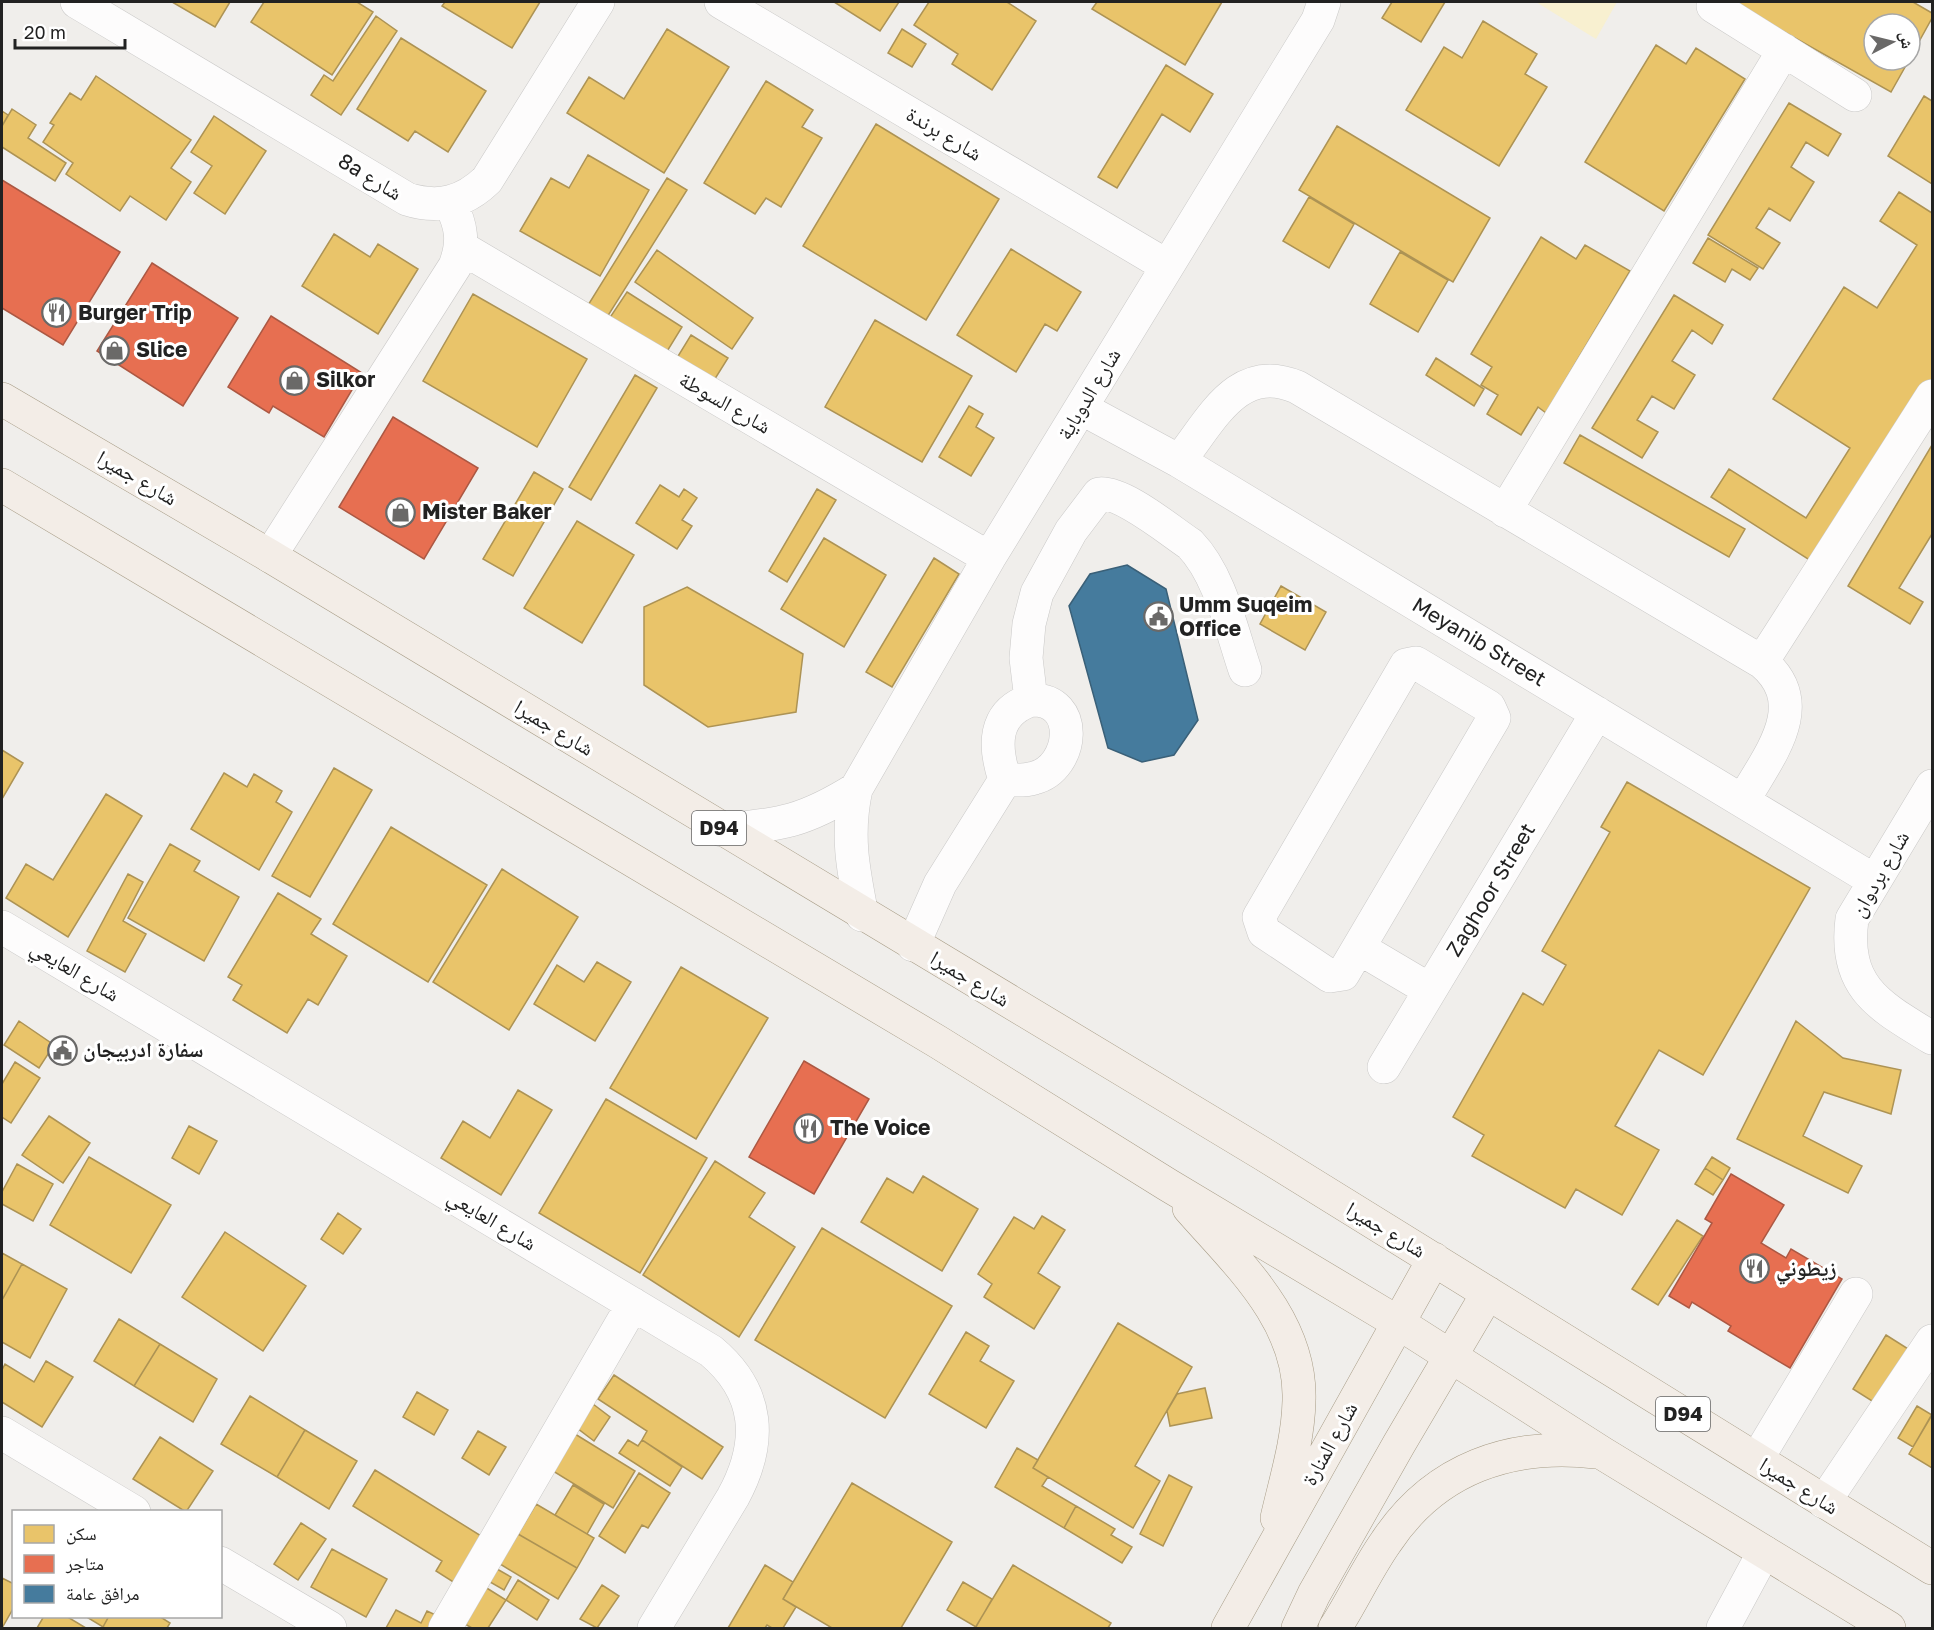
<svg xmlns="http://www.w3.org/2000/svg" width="1934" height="1630" viewBox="0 0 1934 1630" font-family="'Golos Text','Noto Naskh Arabic',sans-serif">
	<rect width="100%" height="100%" fill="#f0eeeb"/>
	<!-- sand -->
	<path fill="#f8f0d0" d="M1536,2h81l-21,37z"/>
	<!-- homes -->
	<path fill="#e9c46a" stroke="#ad9354" stroke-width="1.5" d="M172,2h58l-15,25z
		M264,2h93l16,10 -41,63 -81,-53z
		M445,2h95l-28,46 -70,-42z
		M834,2h65l-19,29z
		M929,2h78l29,19 -44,69 -40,-26 6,-10 -44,-29z
		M1097,2h125l-37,63 -93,-56z
		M1392,2h53l-24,40 -39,-24z
		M1731,2h182l19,11v5l-22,40v-34h-36v36h35l-18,32z
		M376,16l21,15 -56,84 -30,-20 13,-20 9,6z
		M1483,21l54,33 -12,20 22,13 -48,79 -93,-56 38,-63 18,11z
		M667,29l62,38 -65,106 -97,-60 22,-36 35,22z
		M902,29l24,15 -14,23 -24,-14z
		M401,38l85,53 -38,61 -33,-21 -7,10 -51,-32z
		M1656,45l30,19 10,-16 49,31 -81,132 -79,-49z
		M1166,65l47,29 -23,38 -28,-18 -45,74 -19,-11z
		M96,76l95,64 -20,28 20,14 -25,38 -36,-24 -10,15 -54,-37 7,-11 -30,-21 11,-17 -4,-2 20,-30 11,7z
		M766,81l47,29 -11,17 20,11 -41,69 -15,-9 -11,16 -51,-31z
		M1924,96l8,5v83l-44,-28z
		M1789,103l52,31 -13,22 -22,-14 -15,25 23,15 -24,39 -21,-13 -13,20 24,15 -17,26 -55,-34z
		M12,109l24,16 -8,13 38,25 -11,18 -53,-34v-21z
		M2,111l6,4 -6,11z
		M214,116l52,35 -41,63 -31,-21 18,-27 -21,-14z
		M876,124l123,75 -73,121 -123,-74z
		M1337,126l153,92 -37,64 -154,-92z
		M588,155l61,35 -49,86 -80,-45 31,-53 18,10z
		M667,178l20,12 -83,132 -19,-12z
		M1899,192l33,21v175l-113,178 -108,-69 18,-28 77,49 44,-70 -77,-49 71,-112 33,21 40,-63 -37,-24z
		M1309,197l45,27 -25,44 -46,-27z
		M334,234l36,23 8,-13 40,25 -40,65 -76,-48z
		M1541,237l35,22 9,-14 45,26 -84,142 -8,-6 -17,28 -34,-21 11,-19 -17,-10 11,-18 -21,-13z
		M1708,238l50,30 -8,12 -18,-11 -7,13 -32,-19z
		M1011,249l70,43 -24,39 -12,-7 -29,48 -59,-37z
		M657,250l96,68 -21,31 -97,-67z
		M1400,252l48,28 -30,52 -48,-28z
		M627,292l55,35 -19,31 -56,-36z
		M473,294l114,65 -50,88 -114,-66z
		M1674,295l49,30 -11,19 -20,-14 -20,31 23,14 -21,34 -22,-13 -15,24 21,12 -16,26 -50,-30z
		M875,320l97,56 -50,86 -97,-55z
		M691,335l37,23 -20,32 -36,-24z
		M1436,358l48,31 -10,17 -48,-31z
		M635,375l22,13 -66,112 -22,-13z
		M969,406l14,8 -7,13 18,11 -23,38 -32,-19z
		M1580,435l165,94 -16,28 -165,-94z
		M1932,445v89l-33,54 24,14 -13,22 -62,-38z
		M534,472l29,17 -50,87 -30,-17z
		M660,485l19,12 5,-8 13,9 -15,22 10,6 -15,23 -41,-26z
		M817,489l19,11 -49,82 -18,-11z
		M577,521l57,34 -52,88 -58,-35z
		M824,538l62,37 -42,72 -63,-38z
		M934,558l25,16 -67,113 -26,-15z
		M1281,586l45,26 -21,38 -45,-26z
		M687,587l116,67 -7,58 -88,15 -64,-42v-78z
		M2,750l21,13 -21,36z
		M334,768l38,22 -62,107 -38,-21z
		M224,773l23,14 7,-13 28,17 -6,11 16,10 -33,58 -68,-41z
		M1627,782l183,106 -107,187 -44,-25 -44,76 44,24 -37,65 -46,-26 -11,19 -93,-52 12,-21 -31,-18 70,-124 20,12 23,-40 -24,-14 68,-119 -9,-5z
		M106,794l36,22 -74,121 -62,-39 20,-34 27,16z
		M391,827l96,58 -59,97 -95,-58z
		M170,844l30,17 -6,10 45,26 -35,64 -76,-43z
		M502,869l76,48 -69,113 -76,-48z
		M128,874l15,8 -20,39 23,13 -21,38 -38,-21z
		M278,893l43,26 -10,15 36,22 -29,49 -10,-6 -21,34 -54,-33 9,-15 -14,-8z
		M597,962l34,20 -36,59 -61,-37 23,-39 27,17z
		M681,967l87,51 -72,121 -86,-51z
		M19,1021l35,24 -15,23 -35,-23z
		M1796,1021l47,37 58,12 -10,44 -67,-22 -21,44 59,30 -14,27 -111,-54z
		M15,1062l25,16 -29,45 -9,-6v-33z
		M518,1090l34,20 -51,85 -60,-37 22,-37 27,17z
		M606,1099l101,59 -67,115 -101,-60z
		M49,1116l41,27 -27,40 -41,-28z
		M189,1126l28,15 -18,33 -27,-16z
		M89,1157l82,48 -40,68 -81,-48z
		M1712,1157l18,11 -7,12 -18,-12z
		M715,1161l50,32 -16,24 46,30 -56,90 -96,-62z
		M17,1164l36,20 -20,37 -31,-17v-12z
		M1705,1168l18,12 -10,15 -18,-11z
		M923,1176l55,33 -36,62 -81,-49 26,-44 26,15z
		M338,1213l23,16 -18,25 -22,-15z
		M1042,1216l23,14 -27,43 22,14 -26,42 -50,-32 8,-13 -14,-10 36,-57 20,12z
		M1677,1220l26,16 -45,69 -26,-16z
		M822,1228l130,78 -67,112 -130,-78z
		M225,1232l81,54 -43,65 -81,-54z
		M2,1253l20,11 -20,36z
		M22,1264l45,25 -37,69 -28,-16v-42z
		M119,1319l41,25 -26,42 -40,-25z
		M1118,1323l74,44 -57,99 25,15 -27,47 -100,-60z
		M966,1332l23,14 -9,15 34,20 -28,47 -57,-34z
		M1886,1335l27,17 -33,54 -27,-17z
		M160,1344l57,35 -24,43 -59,-36z
		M46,1361l27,16 -31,50 -40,-25v-32l3,-6 29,18z
		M614,1375l109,72 -21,32 -60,-39 5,-9 -49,-32z
		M1205,1388l7,30 -42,8 -3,-15 10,-17z
		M417,1392l31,18 -14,25 -31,-18z
		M250,1396l55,34 -28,47 -56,-33z
		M593,1404l17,13 -16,24 -17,-13z
		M1917,1406l15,9 -19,32 -15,-9z
		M1932,1414v54l-23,-14z
		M305,1430l52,31 -28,48 -52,-32z
		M478,1431l28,16 -17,28 -27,-17z
		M575,1434l60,37 -22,37 -60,-37z
		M160,1437l53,34 -27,41 -53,-33z
		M628,1440l10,6 4,-6 40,27 -12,19 -51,-33z
		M1017,1448l21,12 -5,8 15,9 -6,9 34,20 -12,22 -69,-41z
		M375,1470l111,69 -28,46 -22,-14 6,-10 -89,-55z
		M639,1473l31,20 -22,35 -6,-3 -17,28 -26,-17z
		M1169,1475l23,12 -29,59 -23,-12z
		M852,1483l100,59 -51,86h-69l-49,-29z
		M573,1485l31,19 -17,30 -32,-19z
		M536,1504l58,34 -17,30 -59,-34z
		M1076,1506l39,23 -4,6 21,12 -10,16 -58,-35z
		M301,1523l25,16 -28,41 -24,-16z
		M518,1534l59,34 -19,31 -58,-35z
		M332,1549l55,30 -21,38 -55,-30z
		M765,1565l28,17 -10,17 13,8 -13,21h-11l-5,-3 -2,3h-37z
		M1013,1565l98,58 -3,5h-133z
		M497,1569l14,8 -7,13 -14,-8z
		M2,1578l12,6v23l-12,21z
		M518,1580l31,20 -12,20 -31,-20z
		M963,1582l29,17 -16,28 -29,-17z
		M602,1585l17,11 -22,32 -17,-9z
		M485,1587l21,13 -18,28h-16l-9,-5z
		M396,1610l25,13 6,-12 11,5 -7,12h-45z
		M44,1616h22l20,12h-49z
		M85,1616h24l-6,11z
		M109,1616h50l11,7 -3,5h-62l-2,-1z"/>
	<!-- shops -->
	<path fill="#e76f51" stroke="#ac5843" stroke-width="1.5" d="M2,180l118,72 -57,93 -61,-37z
		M152,263l86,55 -55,88 -86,-55z
		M271,316l91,57 -38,64 -51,-31 -4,7 -41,-26z
		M393,417l85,51 -54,91 -85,-52z
		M804,1061l65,38 -55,95 -65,-37z
		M1731,1174l53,31 -23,38 25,15 5,-9 51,30 -52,89 -62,-37 3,-5 -39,-24 -3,6 -20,-12 43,-73 -7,-4z"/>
	<!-- public -->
	<path fill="#457b9d" stroke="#3a6078" stroke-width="1.5" d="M1127,565l39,24 32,131 -24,35 -32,7 -34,-14 -39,-142 21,-32z"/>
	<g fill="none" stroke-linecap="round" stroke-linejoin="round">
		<defs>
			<path id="minor" d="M77,2l330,197c31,10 56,4 80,-19l111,-178
				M721,2l446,264
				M1713,6l142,89
				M462,248l527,310
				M1081,408l98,53 696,420
				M1179,461c33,-41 58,-99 118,-74l465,275c51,43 6,94 -19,139
				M1505,511l279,-461
				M270,556l185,-290c9,-24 7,-40 -5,-63
				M1762,662l170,-266
				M1416,663l73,44 5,11 -151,256 -13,2 -66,-44 -5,-15 147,-252z
				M1031,700l-5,-42 3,-34 8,-31 34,-62 28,-37c23,-3 70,36 91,50 30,31 41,85 55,126
				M1031,700c50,-2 43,68 3,78 -9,3 -19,2 -29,2 -11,-33 -13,-67 26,-80z
				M1932,786l-80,133c-9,69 28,87 80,119
				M722,830c59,-5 83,-9 134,-41
				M862,915c-9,-46 -16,-80 -6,-126l133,-231 329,-538 6,-18
				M2,927l709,424c49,41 52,91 22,146l-79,131
				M913,945l27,-61 65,-104
				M1359,948l71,42
				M1384,1067l213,-354
				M2,1433l132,79
				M1757,1459l99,-165
				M1824,1502l108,-161
				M220,1563l110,65
				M445,1628l188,-324
				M1723,1628l41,-76"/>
			<path id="major" d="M2,399l268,157 993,598 669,414
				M2,485l936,557 230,143 229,137 205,131 287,175
				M1189,1208c48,55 113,113 110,193 -1,40 -13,78 -22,117
				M1228,1628l206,-369
				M1298,1628l16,-34 85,-150 89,-151
				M1335,1628c18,-28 32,-59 51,-86 49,-74 125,-100 210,-90"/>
		</defs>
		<!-- minor casing -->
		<use href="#minor" stroke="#c9c8c7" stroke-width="34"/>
		<!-- major casing -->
		<use href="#major" stroke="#a79c86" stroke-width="34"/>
		<!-- minor -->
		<use href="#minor" stroke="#fdfcfc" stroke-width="33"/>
		<!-- major -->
		<use href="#major" stroke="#f3ede7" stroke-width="33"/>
	</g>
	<!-- icons -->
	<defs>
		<symbol id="restaurant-ring" viewBox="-11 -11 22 22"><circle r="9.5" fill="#fff" stroke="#6a6968" stroke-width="1.5"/><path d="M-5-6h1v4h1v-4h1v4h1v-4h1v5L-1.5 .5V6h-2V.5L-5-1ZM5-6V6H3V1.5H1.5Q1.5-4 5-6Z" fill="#6a6968"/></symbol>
		<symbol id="shop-ring" viewBox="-11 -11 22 22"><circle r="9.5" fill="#fff" stroke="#6a6968" stroke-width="1.5"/><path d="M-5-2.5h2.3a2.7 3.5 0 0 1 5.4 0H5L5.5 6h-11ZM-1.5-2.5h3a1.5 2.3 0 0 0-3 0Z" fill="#6a6968"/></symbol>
		<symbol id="civic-ring" viewBox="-11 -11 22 22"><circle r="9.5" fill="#fff" stroke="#6a6968" stroke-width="1.5"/><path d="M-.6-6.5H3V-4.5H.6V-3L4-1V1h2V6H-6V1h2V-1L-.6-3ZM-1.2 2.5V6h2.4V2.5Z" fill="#6a6968"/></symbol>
	</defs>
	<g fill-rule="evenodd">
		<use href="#restaurant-ring" x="40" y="296" width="33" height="33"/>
		<use href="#shop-ring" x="98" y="334" width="33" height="33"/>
		<use href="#shop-ring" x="278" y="364" width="33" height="33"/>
		<use href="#shop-ring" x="384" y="496" width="33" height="33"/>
		<use href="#civic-ring" x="1142" y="600" width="33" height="33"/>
		<use href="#civic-ring" x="46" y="1034" width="33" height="33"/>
		<use href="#restaurant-ring" x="792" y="1112" width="33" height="33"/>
		<use href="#restaurant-ring" x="1738" y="1252" width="33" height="33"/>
	</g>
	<g text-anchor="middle" stroke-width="6" stroke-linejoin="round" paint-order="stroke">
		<!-- shield labels -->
		<g fill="#fff" stroke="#646464" stroke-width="1.5">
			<rect x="692" y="811" width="54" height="34" rx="4.5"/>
			<rect x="1656" y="1397" width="54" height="34" rx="4.5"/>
		</g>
		<g font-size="20" font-weight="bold" fill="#222">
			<text x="719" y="835">D94</text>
			<text x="1683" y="1421">D94</text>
		</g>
		<!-- street labels -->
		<g font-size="21" fill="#222" stroke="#fff">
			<text transform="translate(944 134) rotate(31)" y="7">شارع برندة</text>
			<text transform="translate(370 177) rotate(31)" y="7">8a شارع</text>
			<text transform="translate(1089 394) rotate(-59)" y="7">شارع الدوباية</text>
			<text transform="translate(725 403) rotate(30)" y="7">شارع السوطة</text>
			<text transform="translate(137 478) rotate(30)" y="7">شارع جميرا</text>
			<text transform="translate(1479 642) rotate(31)" y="7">Meyanib Street</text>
			<text transform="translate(554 728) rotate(31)" y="7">شارع جميرا</text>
			<text transform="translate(1880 874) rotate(-60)" y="7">شارع بردوان</text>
			<text transform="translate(1491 890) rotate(-59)" y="7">Zaghoor Street</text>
			<text transform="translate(75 971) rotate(31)" y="7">شارع العايعي</text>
			<text transform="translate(970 979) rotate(31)" y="7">شارع جميرا</text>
			<text transform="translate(492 1220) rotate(31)" y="7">شارع العايعي</text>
			<text transform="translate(1386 1230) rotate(31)" y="7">شارع جميرا</text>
			<text transform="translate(1330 1444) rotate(-61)" y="7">شارع المنارة</text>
			<text transform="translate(1799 1486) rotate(32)" y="7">شارع جميرا</text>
		</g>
		<!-- poi labels -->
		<g font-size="21" font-weight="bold" fill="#222" stroke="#fff" text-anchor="start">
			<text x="78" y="320">Burger Trip</text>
			<text x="136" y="357">Slice</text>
			<text x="316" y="387">Silkor</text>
			<text x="422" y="519">Mister Baker</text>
			<text x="1179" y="612">Umm Suqeim<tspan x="1179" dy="24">Office</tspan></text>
			<text x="83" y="1057">سفارة ادربيجان</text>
			<text x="830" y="1135">The Voice</text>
			<text x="1776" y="1276">زيطوني</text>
		</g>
	</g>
	<!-- border -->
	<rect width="1934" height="1630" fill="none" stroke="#222222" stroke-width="6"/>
	<!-- legend -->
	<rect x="12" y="1510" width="210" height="108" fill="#ffffff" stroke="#a7a7a7" stroke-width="1.5"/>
	<rect x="24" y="1525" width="30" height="18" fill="#e9c46a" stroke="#a7a7a7" stroke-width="1.5"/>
	<text x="66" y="1540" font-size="18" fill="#222222">سكن</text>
	<rect x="24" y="1555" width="30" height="18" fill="#e76f51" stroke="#a7a7a7" stroke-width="1.5"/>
	<text x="66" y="1570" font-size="18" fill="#222222">متاجر</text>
	<rect x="24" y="1585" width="30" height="18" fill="#457b9d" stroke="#a7a7a7" stroke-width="1.5"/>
	<text x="66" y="1600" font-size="18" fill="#222222">مرافق عامة</text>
	<!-- north arrow -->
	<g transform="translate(1892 42) rotate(83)"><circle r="28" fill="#ffffff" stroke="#a7a7a7" stroke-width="1.5"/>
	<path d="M0-4.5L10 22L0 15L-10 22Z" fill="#6a6968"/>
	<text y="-9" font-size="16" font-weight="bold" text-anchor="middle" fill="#222222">ش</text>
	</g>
	<!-- scale -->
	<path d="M15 39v9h110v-9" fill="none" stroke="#222222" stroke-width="3"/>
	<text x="24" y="39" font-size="18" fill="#222222" stroke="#ffffff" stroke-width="4.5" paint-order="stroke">20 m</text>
</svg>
